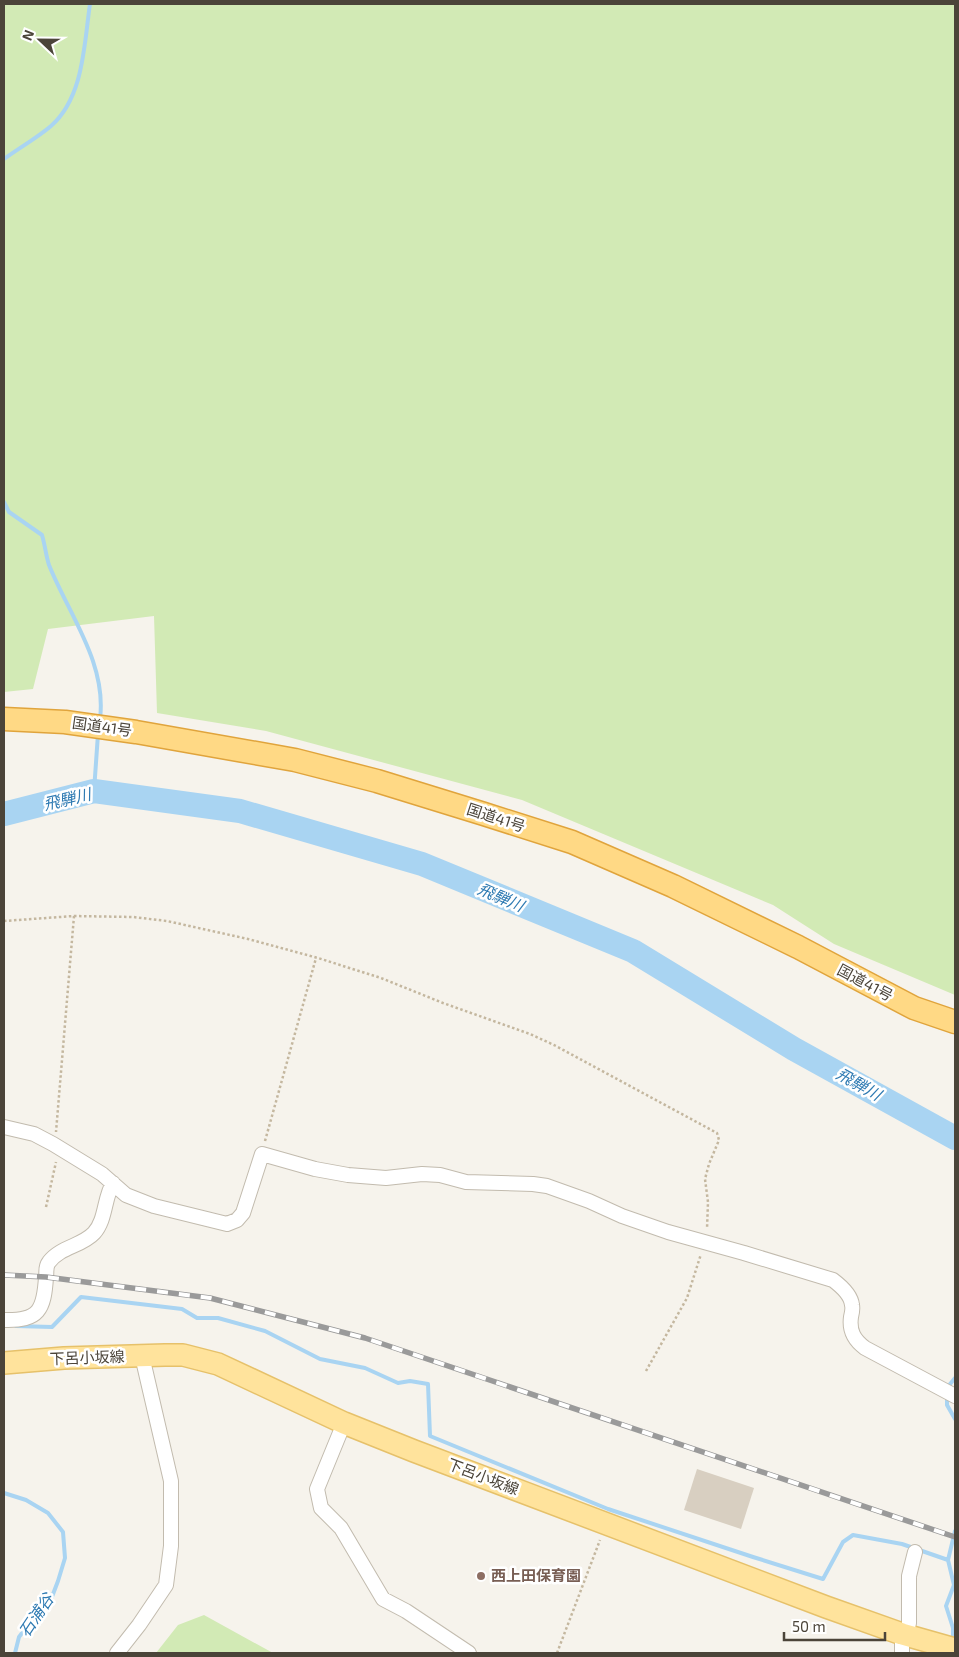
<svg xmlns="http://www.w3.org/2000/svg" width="959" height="1657" viewBox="0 0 959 1657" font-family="'Exo 2','Noto Sans JP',sans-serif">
	<rect width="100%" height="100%" fill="#f6f3ec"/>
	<!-- green -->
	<path fill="#d2eab5" d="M4,4h951v991l-121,-51 -61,-39 -251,-105 -256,-69 -109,-18 -3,-97 -106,13 -15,60 -29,3z
		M204,1615l69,38h-117l22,-28z"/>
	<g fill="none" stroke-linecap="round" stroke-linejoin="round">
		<!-- stream -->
		<path stroke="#a9d4f2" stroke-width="4" d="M4,159c15,-11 33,-21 47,-33 33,-29 33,-82 39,-122
			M4,502l5,10 33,23c3,10 4,21 7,30 20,50 58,98 51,154
			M94,791l4,-57
			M16,1326l36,1 29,-30 101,12 15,9h21l47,13 55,28 45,9 33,15 12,-2 18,3 2,52 178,73 145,48 70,22 20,-37 10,-7 49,9 46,16
			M946,1389l9,-11
			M947,1396v9l8,14
			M4,1493l22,7 22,13 15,19 2,26 -7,23 -8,21 -21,22 -10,13 -4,16
			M953,1640v-12l-7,-22 8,-21 -6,-25 7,-29"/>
		<!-- river -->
		<path stroke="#a9d4f2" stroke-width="24" d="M4,814l90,-23 146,20 182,53 211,87 161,98 161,89"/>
	</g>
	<!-- building -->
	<path fill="#d8cfc1" d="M697,1469l57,19 -13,41 -57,-19z"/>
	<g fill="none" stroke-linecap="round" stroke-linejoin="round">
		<defs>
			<path id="minor" d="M4,1127l30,7 19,10 49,30 24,21 28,11 73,18 10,-4 6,-7 19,-59 53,15 33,6 38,3 36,-4 18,1 26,7 67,2 14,2 42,15 33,15 46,16 76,21 89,27c8,6 18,15 19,25 1,4 0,8 -1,12 -2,14 3,23 14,31l90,48
				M4,1320c35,1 40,-10 42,-43 1,-6 -1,-10 3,-15 11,-15 33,-16 45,-29 12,-13 10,-35 19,-50
				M344,1423l-27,66 4,19 20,20 42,71 23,12 63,42
				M902,1634v19
				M906,1636l3,-13v-47l6,-24
				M117,1653l22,-28 27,-40 5,-39v-65l-29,-125"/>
			<path id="primary" d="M4,1363l60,-5 101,-3h18l35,9 126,59 70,28 412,156 76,27 53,15"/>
			<path id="trunk" d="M4,719l61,3 71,10 159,28 82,21 107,33 88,28 101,44 125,61 116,61 41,14"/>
		</defs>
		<!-- minor casing -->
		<use href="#minor" stroke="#c2bbae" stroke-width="16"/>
		<!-- primary casing -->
		<use href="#primary" stroke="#e6c16a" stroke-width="24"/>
		<!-- trunk casing -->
		<use href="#trunk" stroke="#e0a43c" stroke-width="25"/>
		<!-- path -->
		<path stroke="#c4b79f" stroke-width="2.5" stroke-dasharray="2.5 2.5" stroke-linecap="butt" d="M74,916l59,1 34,4 81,18 70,19 63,20 62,25 87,31 24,11 163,88 2,7 -10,24 -4,15 3,23 -1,27
			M4,921l70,-5 -18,216
			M265,1141l51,-183
			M46,1207l10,-45
			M646,1371l41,-73 14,-44
			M557,1653l43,-113"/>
		<!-- minor -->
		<use href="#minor" stroke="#fff" stroke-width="14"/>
		<!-- primary -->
		<use href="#primary" stroke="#ffe39c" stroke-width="21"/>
		<!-- trunk -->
		<use href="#trunk" stroke="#ffd985" stroke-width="22"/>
		<defs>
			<path id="rail" d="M4,1275l42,2 164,21 155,40 590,199"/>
		</defs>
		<!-- rail casing -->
		<use href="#rail" stroke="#9a9a9a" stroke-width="5.5"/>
		<!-- rail -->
		<use href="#rail" stroke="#fff" stroke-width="4" stroke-dasharray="11" stroke-linecap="butt"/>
	</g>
	<!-- markers -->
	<circle fill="#8d6e63" stroke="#fff" stroke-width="2" cx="481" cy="1576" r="5"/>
	<g text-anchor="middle" stroke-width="5" stroke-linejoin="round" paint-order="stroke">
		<!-- street labels -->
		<g font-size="15" fill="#4b4439" stroke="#fff">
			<text transform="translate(102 727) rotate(8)" y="5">国道41号</text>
			<text transform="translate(496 818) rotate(18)" y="5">国道41号</text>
			<text transform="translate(865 983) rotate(28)" y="5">国道41号</text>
			<text transform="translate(87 1358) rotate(-2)" y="5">下呂小坂線</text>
			<text transform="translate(483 1477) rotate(21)" y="5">下呂小坂線</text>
		</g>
		<!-- education labels -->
		<g font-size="15" font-weight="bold" fill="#785e54" stroke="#fff" text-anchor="start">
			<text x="491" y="1581">西上田保育園</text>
		</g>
		<!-- water labels -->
		<g font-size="16" font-style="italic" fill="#2e7ab2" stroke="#fff">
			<text transform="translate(67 799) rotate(-13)" y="6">飛騨川</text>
			<text transform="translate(501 897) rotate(23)" y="6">飛騨川</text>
			<text transform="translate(859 1084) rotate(29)" y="6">飛騨川</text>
			<text transform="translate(36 1615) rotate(-56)" y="6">石浦谷</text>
		</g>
	</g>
	<!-- border -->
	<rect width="959" height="1657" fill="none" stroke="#4b4439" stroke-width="10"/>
	<!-- north arrow -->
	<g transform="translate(40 40) rotate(292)" stroke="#ffffff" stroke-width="4" paint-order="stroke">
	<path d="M0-4L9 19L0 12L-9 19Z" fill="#4b4439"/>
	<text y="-8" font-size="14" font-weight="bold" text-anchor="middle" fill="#4b4439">N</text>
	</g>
	<!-- scale -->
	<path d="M784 1632v8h101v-8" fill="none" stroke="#4b4439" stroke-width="2.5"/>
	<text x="792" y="1632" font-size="15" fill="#4b4439" stroke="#ffffff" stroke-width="4" paint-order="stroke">50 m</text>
</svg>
